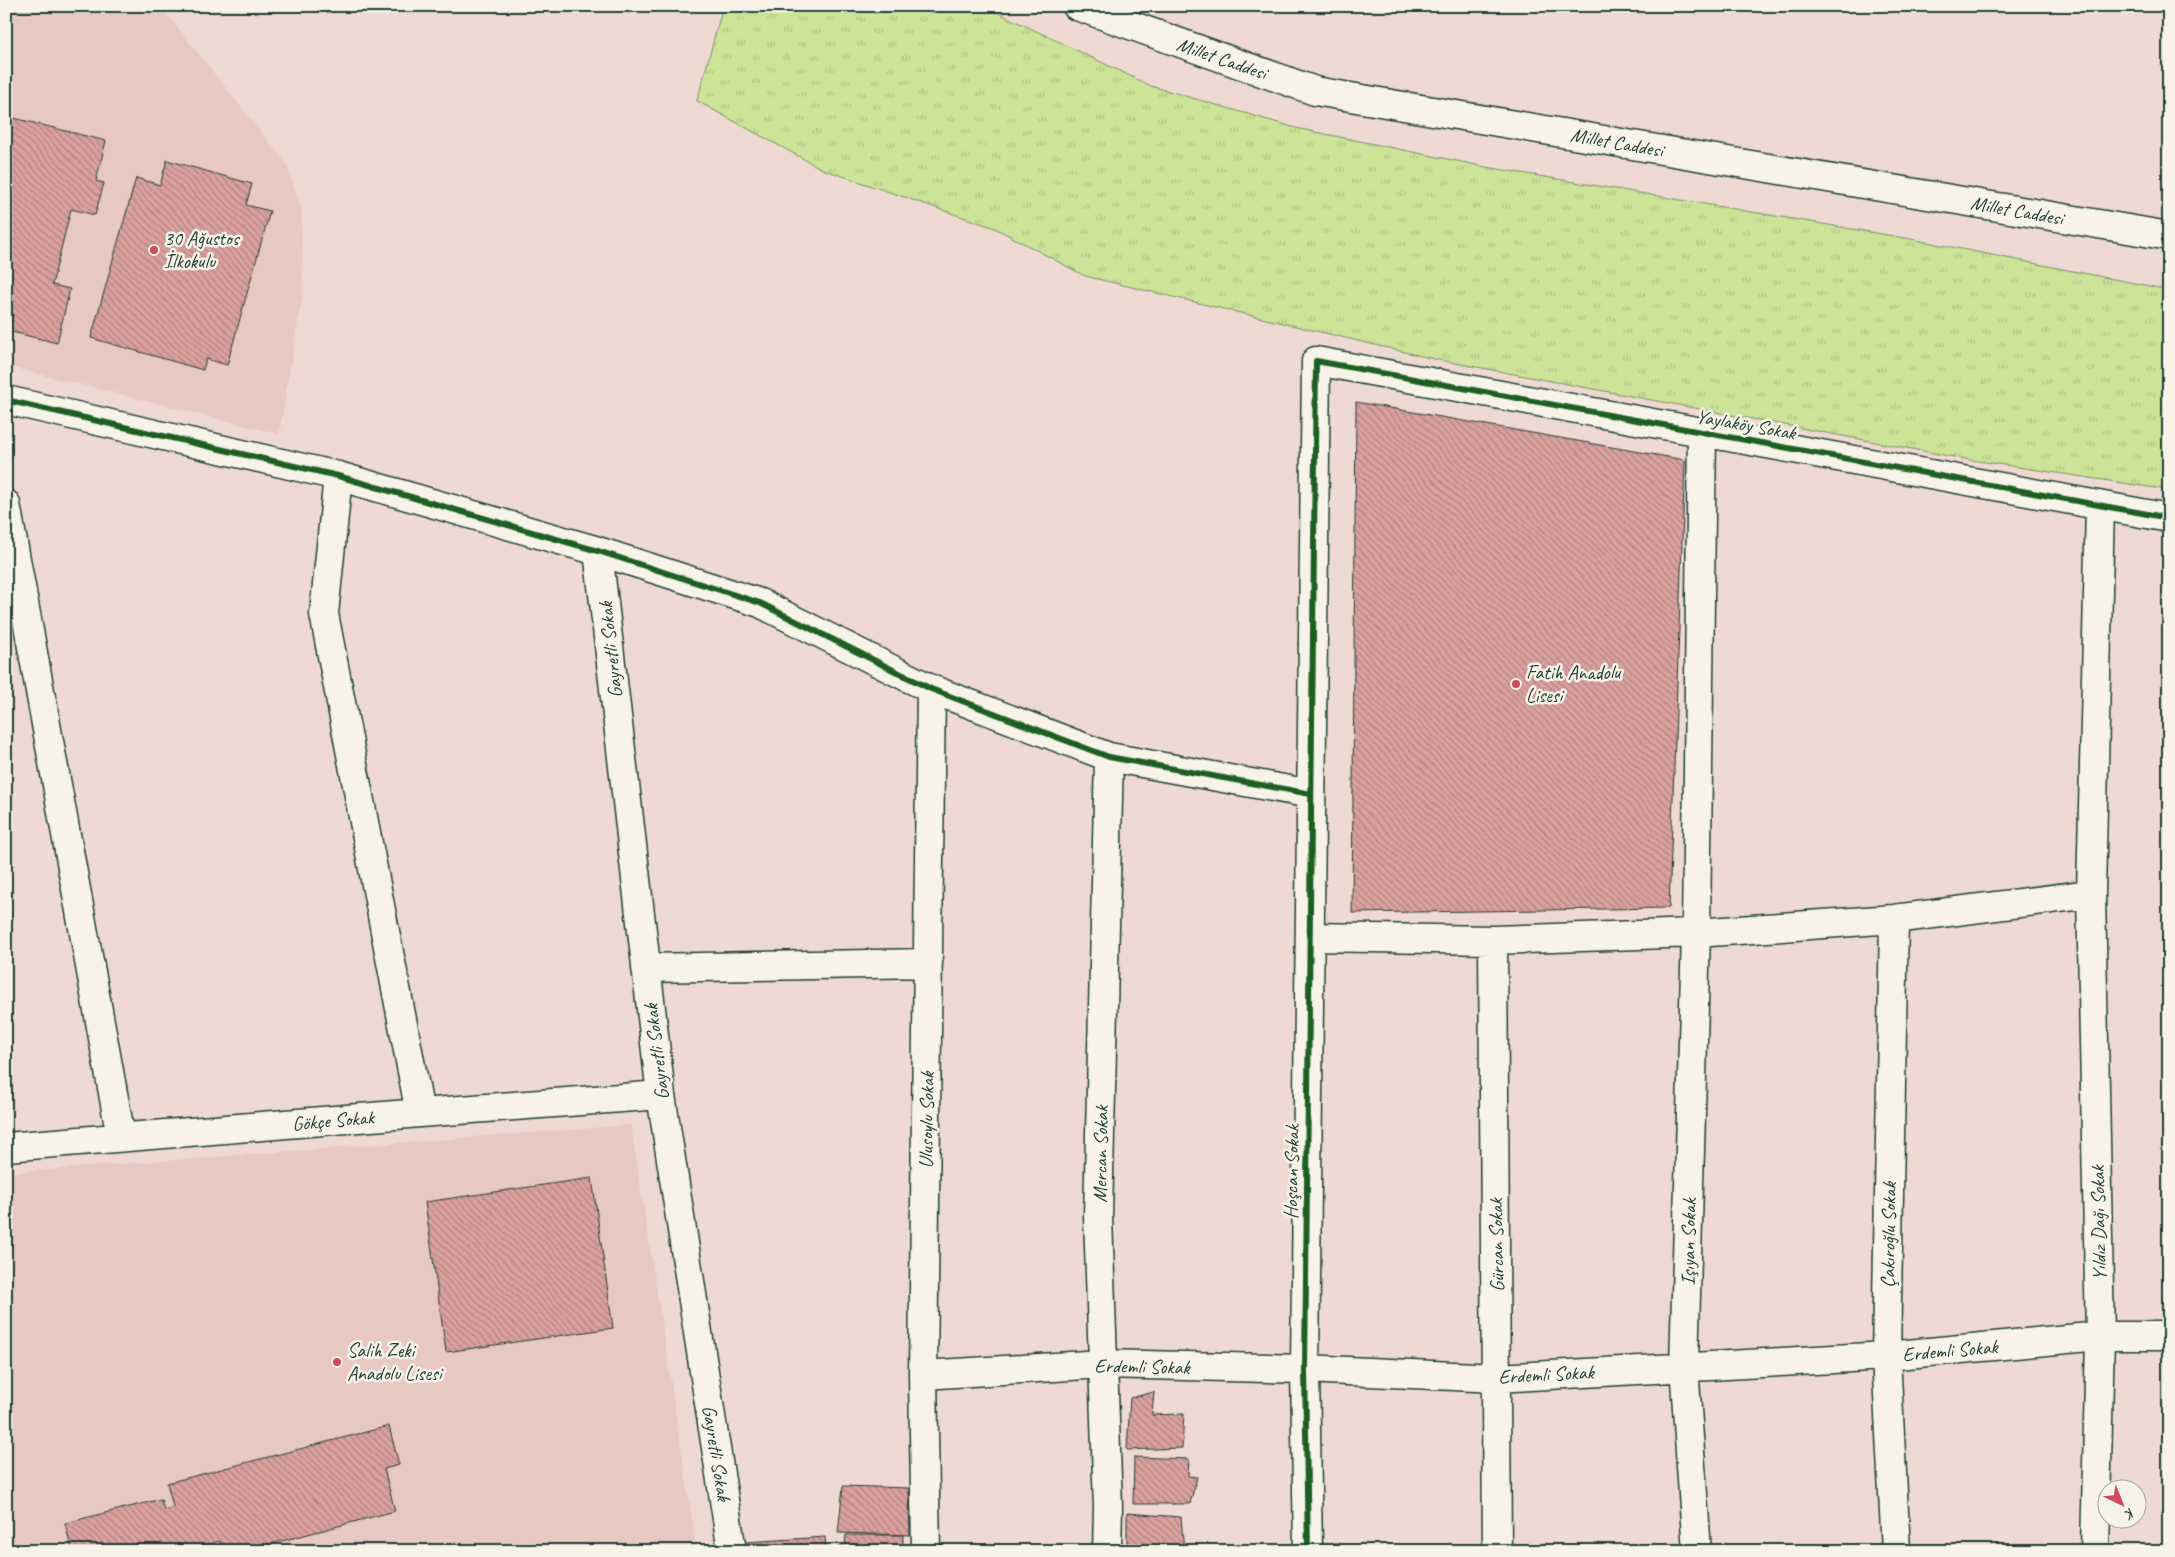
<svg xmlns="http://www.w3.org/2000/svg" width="2175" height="1557" viewBox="0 0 2175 1557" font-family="Caveat,sans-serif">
	<defs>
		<pattern id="grass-tufts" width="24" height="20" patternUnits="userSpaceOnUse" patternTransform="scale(1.25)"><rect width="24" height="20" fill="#cce398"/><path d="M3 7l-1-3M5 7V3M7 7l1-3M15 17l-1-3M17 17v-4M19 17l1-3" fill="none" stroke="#afc484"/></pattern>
		<pattern id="building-back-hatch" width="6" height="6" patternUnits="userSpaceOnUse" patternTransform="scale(1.25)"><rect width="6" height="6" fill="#daa09d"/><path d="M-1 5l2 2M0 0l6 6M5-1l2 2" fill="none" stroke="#b08481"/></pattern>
	</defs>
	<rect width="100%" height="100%" fill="#eedad2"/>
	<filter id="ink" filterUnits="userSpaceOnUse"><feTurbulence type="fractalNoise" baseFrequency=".02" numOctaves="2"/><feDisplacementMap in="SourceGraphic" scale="10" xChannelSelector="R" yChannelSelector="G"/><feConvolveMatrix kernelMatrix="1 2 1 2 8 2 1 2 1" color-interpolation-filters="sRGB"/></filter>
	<g filter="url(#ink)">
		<!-- built -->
		<path fill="#e8c9c2" d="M6,6l156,2 124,155 15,46 2,83 -24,142 -273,-68z
			M631,1125l66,426h-691v-378z"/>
		<!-- grass -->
		<path fill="url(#grass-tufts)" stroke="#769066" d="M723,6h261l167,80 145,42 190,39 425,72 258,51v200l-204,-31 -531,-100 -349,-83 -90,-48 -173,-59 -125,-68z"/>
		<!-- building -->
		<path fill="url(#building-back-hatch)" stroke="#1f3d34" d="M6,116l100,25 -10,40 8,2 -9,32 -24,-6 -19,76 18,4 -13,54 -49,-12 5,-16 -7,-1z
			M167,160l85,24 -6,21 24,6 -43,154 -21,-6 -3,11 -112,-32 45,-160 24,7z
			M1356,402l329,58 -16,448 -317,5z
			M592,1178l21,150 -167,24 -21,-150z
			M1154,1392l-2,23 32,-1 -2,34 -55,2 3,-52z
			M389,1426l10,39 -15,4 11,42 -151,40h-21l-3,-10 -21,5 1,5h-128l-7,-28 96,-24 3,11 9,-3 -6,-24z
			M1134,1457l55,2 -1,17 9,1 -7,27h-57z
			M843,1486l66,2 1,47 -72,-2z
			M1127,1513l54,4 3,34h-57z
			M846,1535h57v16h-65l-1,-4 8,-2z
			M825,1537l1,14h-80v-9z"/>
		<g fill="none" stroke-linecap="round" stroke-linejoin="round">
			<defs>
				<path id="minor" d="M6,400l332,76 260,75 162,52 171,86 178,68 202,37
					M338,476l-14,138 96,499
					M6,504l115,633
					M598,551l63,544 71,456
					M1894,919l-8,437 10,195
					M1311,937l182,3 203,-7 198,-14 197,-25
					M1493,940l4,611
					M646,968l282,-5
					M6,1147l414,-34 241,-18
					M923,1375l180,-11 202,5 192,9 389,-22 214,-20h69
					M926,1551l-3,-176 8,-686
					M1107,1551l1,-44 -10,-290 11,-460
					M1308,1551l-3,-182 11,-1008 853,157
					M1697,1551l-13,-185 12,-433 6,-501
					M2095,1551l5,-215 -9,-442 9,-388"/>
				<path id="secondary" d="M1077,6l238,85 854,145"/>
			</defs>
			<!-- minor casing -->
			<use href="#minor" stroke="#1f3d34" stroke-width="31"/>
			<!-- secondary casing -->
			<use href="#secondary" stroke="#1f3d34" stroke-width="31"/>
			<!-- minor -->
			<use href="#minor" stroke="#f7f3e8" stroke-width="28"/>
			<!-- secondary -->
			<use href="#secondary" stroke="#f7f3e8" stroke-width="28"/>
			<defs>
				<path id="cycleway" d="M6,400l332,76 260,75 162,52 171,86 178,68 202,37
					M1308,1551l-3,-182 11,-1008 853,157"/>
			</defs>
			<!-- cycleway casing -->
			<use href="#cycleway" stroke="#f7f3e8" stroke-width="9"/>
			<!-- cycleway -->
			<use href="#cycleway" stroke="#1b5e20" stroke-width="6"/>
		</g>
	</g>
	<!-- markers -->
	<g fill="#d1495b" stroke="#f7f3e8" stroke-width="2">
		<circle cx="154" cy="250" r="5"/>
		<circle cx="1516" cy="684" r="5"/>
		<circle cx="337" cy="1362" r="5"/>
	</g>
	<g text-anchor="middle" stroke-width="5" stroke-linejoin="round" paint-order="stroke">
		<!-- street labels -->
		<g font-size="20" fill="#1f3d34" stroke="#f7f3e8">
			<text transform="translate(1222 58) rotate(19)" y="7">Millet Caddesi</text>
			<text transform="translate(1617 142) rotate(10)" y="7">Millet Caddesi</text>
			<text transform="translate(2017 210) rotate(10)" y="7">Millet Caddesi</text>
			<text transform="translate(1746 424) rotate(10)" y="7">Yaylaköy Sokak</text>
			<text transform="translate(610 650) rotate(-96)" y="7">Gayretli Sokak</text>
			<text transform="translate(656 1052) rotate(-97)" y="7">Gayretli Sokak</text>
			<text transform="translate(333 1120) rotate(-5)" y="7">Gökçe Sokak</text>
			<text transform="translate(926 1120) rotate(-89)" y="7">Ulusoylu Sokak</text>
			<text transform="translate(1100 1154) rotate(-89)" y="7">Mercan Sokak</text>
			<text transform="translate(1291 1172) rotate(-89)" y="7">Hoşcan Sokak</text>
			<text transform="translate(2098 1223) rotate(-91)" y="7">Yıldız Dağı Sokak</text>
			<text transform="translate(1888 1235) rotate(-89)" y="7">Çakıroğlu Sokak</text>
			<text transform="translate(1688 1242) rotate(-89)" y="7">Işıyan Sokak</text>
			<text transform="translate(1496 1245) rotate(-91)" y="7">Gürcan Sokak</text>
			<text transform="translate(1950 1350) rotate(-5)" y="7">Erdemli Sokak</text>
			<text transform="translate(1142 1366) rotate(1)" y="7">Erdemli Sokak</text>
			<text transform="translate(1546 1374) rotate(-3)" y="7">Erdemli Sokak</text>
			<text transform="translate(717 1453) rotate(81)" y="7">Gayretli Sokak</text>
		</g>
		<!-- poi labels -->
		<g font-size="20" fill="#1f3d34" stroke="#f7f3e8" text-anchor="start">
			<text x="164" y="245">30 Ağustos<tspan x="164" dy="23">İlkokulu</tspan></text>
			<text x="1526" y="679">Fatih Anadolu<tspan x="1526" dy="23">Lisesi</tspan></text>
			<text x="347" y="1357">Salih Zeki<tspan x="347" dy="23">Anadolu Lisesi</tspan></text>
		</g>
	</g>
	<!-- margin -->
	<rect width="2175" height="1557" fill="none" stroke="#f7f3e8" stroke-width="25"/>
	<rect x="12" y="12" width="2150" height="1532" fill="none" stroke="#1f3d34" stroke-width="2" filter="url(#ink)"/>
	<!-- north arrow -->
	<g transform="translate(2122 1504) rotate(137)"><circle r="24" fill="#f7f3e8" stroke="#a1aaa0"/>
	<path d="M0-4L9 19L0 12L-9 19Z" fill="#d1495b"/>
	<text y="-8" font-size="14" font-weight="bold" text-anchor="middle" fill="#1f3d34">K</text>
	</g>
</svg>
